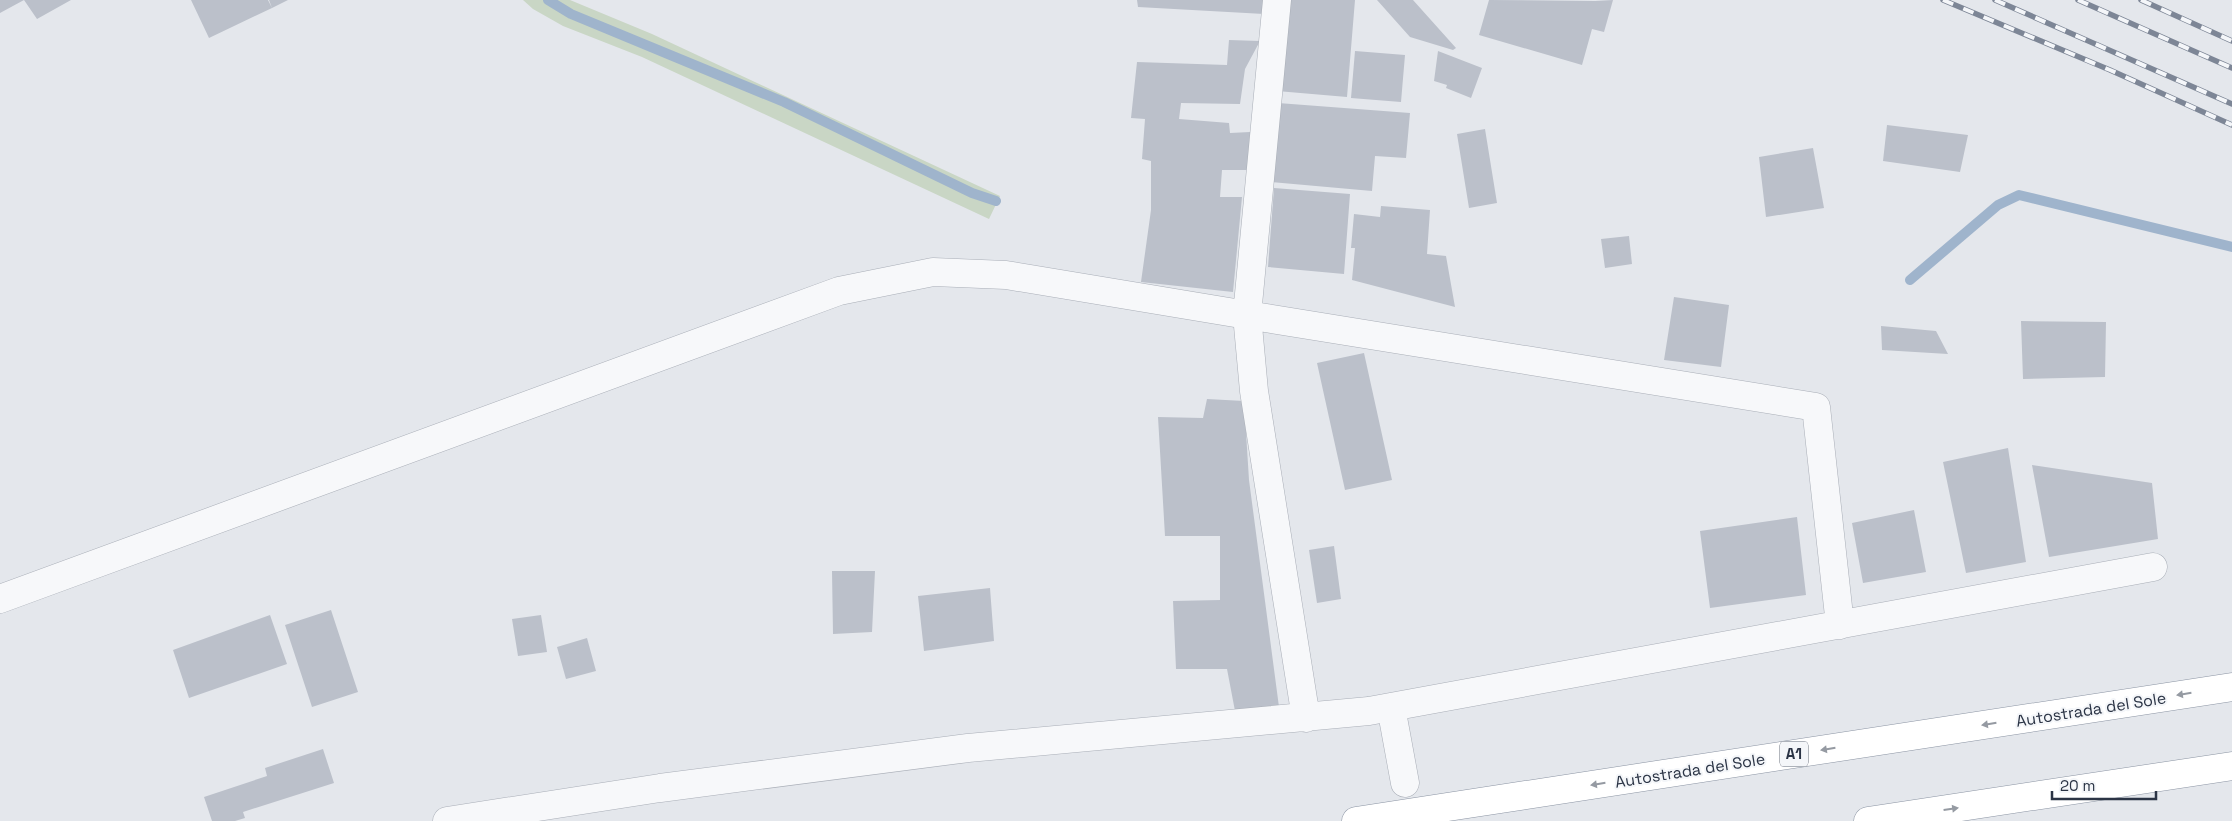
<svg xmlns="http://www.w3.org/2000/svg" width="2232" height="821" viewBox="0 0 2232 821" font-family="'Space Grotesk',sans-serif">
	<rect width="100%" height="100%" fill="#e4e7ec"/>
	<!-- green -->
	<path fill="#c9d6c5" d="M523,0h47l82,34 348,162 -11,23 -347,-162 -79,-31 -30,-17z"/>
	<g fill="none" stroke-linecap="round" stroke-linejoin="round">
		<!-- stream -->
		<path stroke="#9fb4cc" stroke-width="10" d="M548,0l23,14 213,88 188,91 24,8
			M1910,280l88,-75 21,-10 213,52"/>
	</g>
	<!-- building -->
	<path fill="#bbc0ca" d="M0,0h24l-24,13z
		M24,0h47l-34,19z
		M191,0h77l4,8 -63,30z
		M269,0h19l-16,8z
		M1137,0h127v14l-126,-7z
		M1289,0h66l-8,97 -70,-6z
		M1377,0h36l43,48 -3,2 -43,-13z
		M1489,0l106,1 18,-1 -9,32 -12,-3 -10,36 -103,-30z
		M1229,40l31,1 -15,28 -5,35 -59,-1 -2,16 50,4 1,10 20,-1 -1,38h-27l-2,27h22l-9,95 -92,-10 10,-72v-49l-9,-2 3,-40 -14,-1 6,-56 90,3z
		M1355,51l50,4 -4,47 -50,-4z
		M1438,51l44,17 -11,30 -25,-10 1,-3 -13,-4z
		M1278,103l132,10 -4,45 -31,-2 -3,35 -101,-9z
		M1887,125l81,10 -8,37 -77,-11z
		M1485,129l12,74 -28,5 -12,-74z
		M1813,148l11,60 -58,9 -7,-60z
		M1274,188l76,6 -6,80 -76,-7z
		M1381,206l49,4 -3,44 19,2 9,51 -103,-27 3,-32h-4l3,-34 26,3z
		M1629,236l3,28 -27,4 -4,-29z
		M1674,297l55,8 -8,62 -57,-7z
		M2021,321l85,1 -1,55 -82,2z
		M1881,326l55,5 12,23 -66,-4z
		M1364,353l28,127 -47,10 -28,-127z
		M1207,399l37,2 5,79 30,227 -44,4 -8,-42h-51l-3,-68 47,-1v-64h-55l-7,-119 45,1z
		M2008,448l18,114 -60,11 -23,-111z
		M2032,465l120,18 6,56 -109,18z
		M1914,510l12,62 -63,11 -11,-60z
		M1797,517l9,78 -96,13 -10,-77z
		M1334,546l7,53 -24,4 -8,-53z
		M832,571h43l-3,61 -39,2z
		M990,588l4,53 -70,10 -6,-55z
		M331,610l27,82 -46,15 -27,-82z
		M270,615l17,49 -98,34 -16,-48z
		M541,615l6,37 -29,4 -6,-37z
		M587,638l9,33 -30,8 -9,-32z
		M323,749l11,34 -91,29 2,6 -10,3h-23l-8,-24 63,-21 -2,-8z"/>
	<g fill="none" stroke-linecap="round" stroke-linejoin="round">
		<defs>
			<path id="street" d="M0,599l839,-308 94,-19 73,3 241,40 30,-315
				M1391,707l14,76
				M1306,718l-52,-327 -7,-76 569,92 24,218
				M447,821l213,-33 308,-40 401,-37 784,-144"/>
			<path id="highway" d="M1356,821l876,-134
				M1868,821l364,-55"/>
		</defs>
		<!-- street casing -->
		<use href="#street" stroke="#a9aeb7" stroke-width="29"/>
		<!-- highway casing -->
		<use href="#highway" stroke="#8b94a3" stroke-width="29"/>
		<!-- street -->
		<use href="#street" stroke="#f7f8fa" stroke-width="28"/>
		<!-- highway -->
		<use href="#highway" stroke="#fff" stroke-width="28"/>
		<defs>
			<path id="rail" d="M1943,0l167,70 122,55
				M1995,0l237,104
				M2078,0l154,68
				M2141,0l91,41"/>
		</defs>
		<!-- rail casing -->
		<use href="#rail" stroke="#7d8696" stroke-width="5.5"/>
		<!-- rail -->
		<use href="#rail" stroke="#f4f6f9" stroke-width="4" stroke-dasharray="11" stroke-linecap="butt"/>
	</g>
	<!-- one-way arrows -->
	<defs><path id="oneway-solid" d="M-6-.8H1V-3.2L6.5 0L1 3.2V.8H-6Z" transform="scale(1.25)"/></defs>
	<g fill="#959aa2">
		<use href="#oneway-solid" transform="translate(2184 694) rotate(171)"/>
		<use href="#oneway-solid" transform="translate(1989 724) rotate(171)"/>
		<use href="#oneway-solid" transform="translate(1828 749) rotate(171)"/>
		<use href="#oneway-solid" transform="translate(1598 784) rotate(171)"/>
		<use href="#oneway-solid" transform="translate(1951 809) rotate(-8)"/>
	</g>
	<g text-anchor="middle" stroke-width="4" stroke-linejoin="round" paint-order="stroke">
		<!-- shield labels -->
		<rect fill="#f4f6f9" stroke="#676e7b" stroke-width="1" x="1780" y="741.5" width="28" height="25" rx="4"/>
		<g font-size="15" font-weight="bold" fill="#2b3445">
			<text x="1794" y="759">A1</text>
		</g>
		<!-- street labels -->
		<g font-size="16" fill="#2b3445" stroke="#f4f6f9">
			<text transform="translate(2091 709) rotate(-9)" y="6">Autostrada del Sole</text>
			<text transform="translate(1690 770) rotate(-9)" y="6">Autostrada del Sole</text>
		</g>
	</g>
	<!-- scale -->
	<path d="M2052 791v8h104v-8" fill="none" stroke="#2b3445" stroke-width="2.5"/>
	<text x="2060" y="791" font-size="15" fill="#2b3445" stroke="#f4f6f9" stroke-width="4" paint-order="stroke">20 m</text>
</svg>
